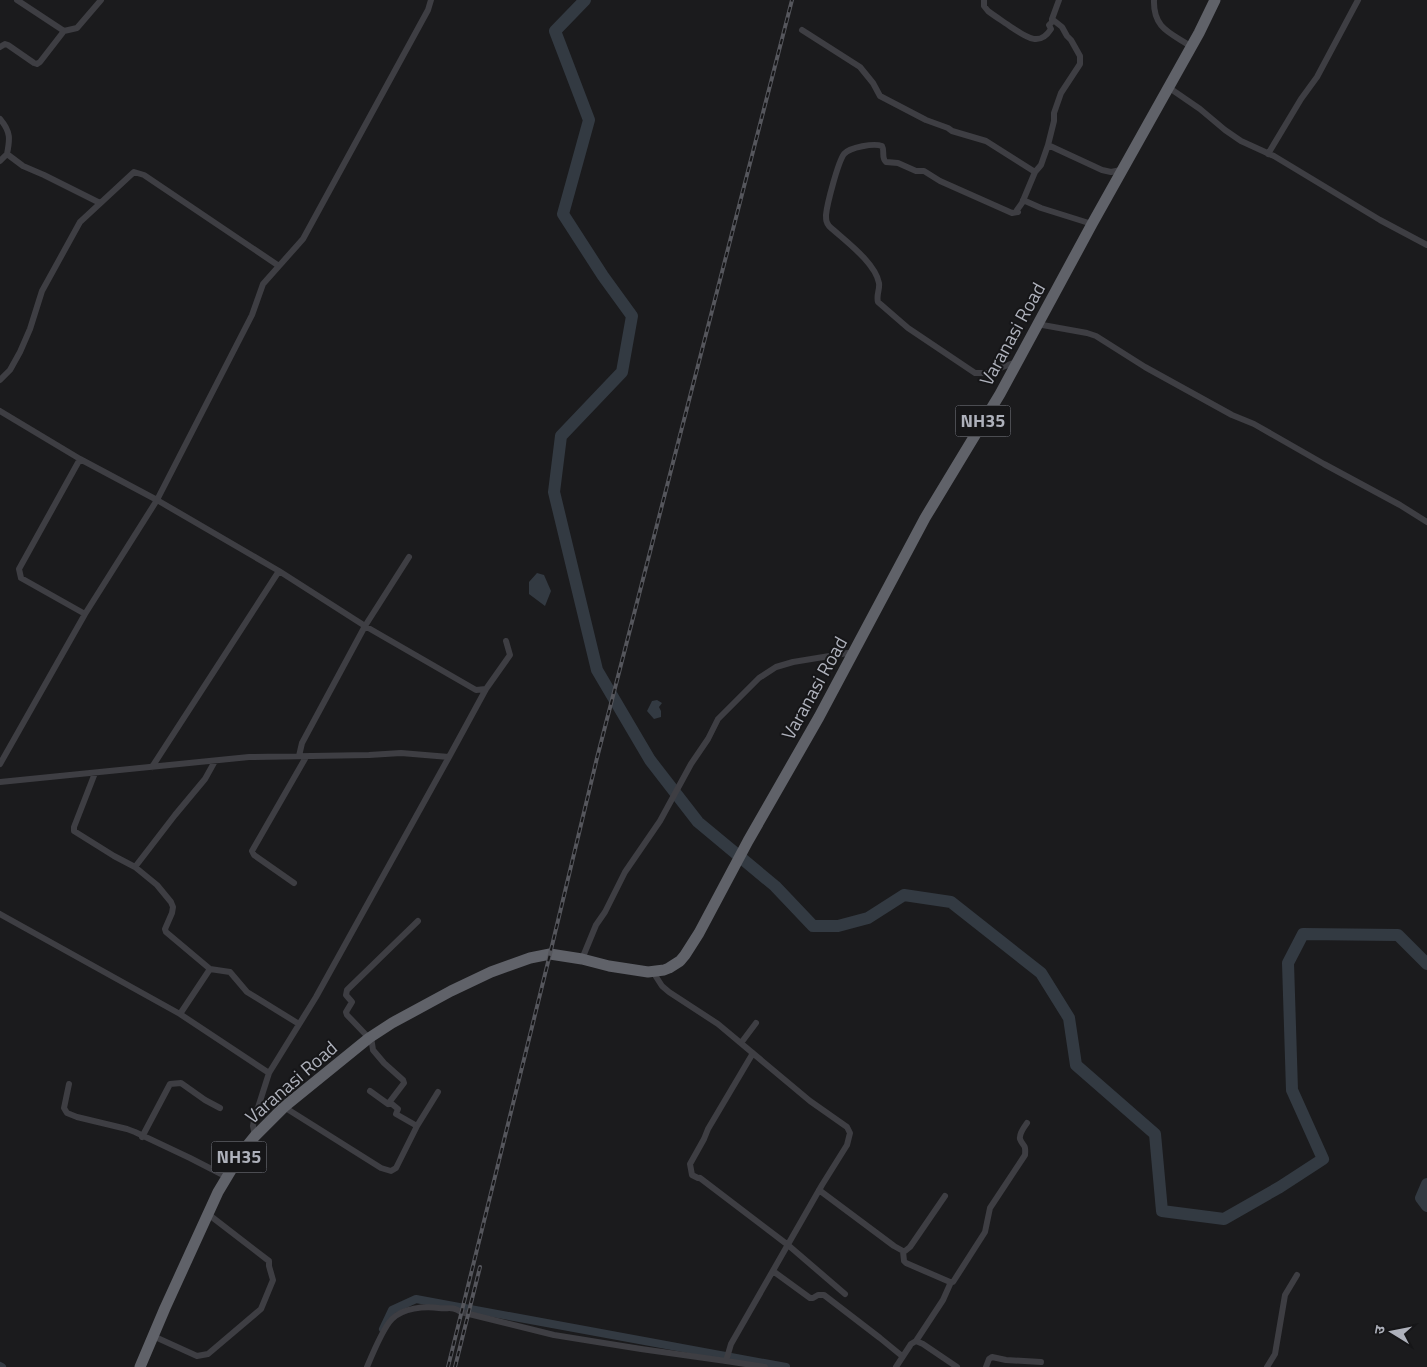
<svg xmlns="http://www.w3.org/2000/svg" width="1427" height="1367" viewBox="0 0 1427 1367" font-family="'Titillium Web','Noto Sans Devanagari',sans-serif">
	<rect width="100%" height="100%" fill="#1b1b1d"/>
	<!-- water -->
	<path fill="#333a42" d="M537,573l7,2 7,16 -6,15 -16,-12v-12z
		M657,700l5,3 -3,4 2,4v6l-7,2 -7,-8 5,-10z"/>
	<g fill="none" stroke-linecap="round" stroke-linejoin="round">
		<!-- canal -->
		<path stroke="#333a42" stroke-width="8" d="M383,1329l9,-19 24,-11 370,68
			M0,1366l2,1"/>
		<!-- river -->
		<path stroke="#333a42" stroke-width="12" d="M585,0l-30,31 34,89 -26,94 40,62 29,40 -10,56 -61,64 -7,56 43,178 53,90 48,62 77,64 38,40h25l30,-8 36,-23 47,7 90,71 28,45 7,47 79,69 7,77 62,8 56,-32 43,-28 -31,-69 -4,-127 15,-29 95,1 29,29
			M1427,1184l-6,14 6,8"/>
		<!-- minor -->
		<path stroke="#3e3e43" stroke-width="6" d="M984,0v6l4,5c8,6 16,11 23,16 14,9 28,21 40,2l-2,-4 3,-3v-3l10,8 5,9 4,4 9,16v8l-19,29 -7,20v8l-6,24 -7,20 -6,7 -13,31 -5,7 1,2 -6,1 -72,-32 -16,-10h-8l-18,-8 -12,-1c-5,-4 -1,-11 -4,-16 -8,-3 -32,1 -38,8 -6,8 -17,50 -18,61 0,5 0,7 3,11 15,14 46,36 50,57 1,7 -3,12 -1,19l30,26 67,45h12l29,-11
			M1154,0c-1,29 17,33 38,47
			M1052,19l7,-19
			M802,30l58,37 13,16 7,13 46,24 22,8 4,3 34,10 49,31
			M64,31l13,-3 24,-28
			M0,47l5,-3 3,1 26,18 3,1 3,-2 24,-31 -47,-31
			M1168,87l32,22 25,21 16,11 33,15 106,64 47,25
			M0,119c11,13 10,20 7,35l16,12 21,9 56,28
			M1048,145l54,25 9,2 10,-2
			M1268,154l33,-55 16,-22 41,-77
			M0,161l7,-7
			M1023,200l18,8 51,16
			M1037,324l50,9 9,3 49,31 87,48 22,9 70,40 76,41 27,17
			M0,380l10,-10 10,-18 10,-23 12,-38 38,-69 54,-50 10,3 135,91
			M0,411l80,48 77,41 122,71 86,55 111,64 10,-1 -37,68
			M80,459l-61,110 2,9 64,36
			M486,689l24,-34 -4,-14
			M299,756l3,-13 63,-117 44,-69
			M0,764l85,-150 72,-114 95,-185 11,-31 40,-45 125,-229 3,-10
			M152,767l127,-196
			M95,773l-21,54v4l40,25 21,11 22,18 14,17 2,5 -1,6 -7,16 1,3 44,37 -30,45
			M0,782l249,-25 120,-2 32,-2 48,4 -133,240 -47,76 -15,47 -1,6 2,10
			M135,867l40,-52 30,-36 10,-18
			M294,883l-40,-28 -2,-4 54,-94
			M0,914l180,100 89,59
			M582,959l14,-34 9,-13 20,-40 35,-51 31,-57 17,-25 10,-20 41,-41 17,-11 17,-5 61,-10
			M210,969l20,3 17,20 52,32
			M653,972l9,14 7,6 49,32 92,77 37,26 3,6 -3,12 -25,40 -91,159 -5,17 39,6
			M371,1037l2,13 11,13 19,17 1,3 -16,21
			M369,1038l-22,-23 -1,-3 6,-10 -6,-7 1,-5 71,-69
			M741,1043l15,-20
			M69,1084l-5,24 3,5 10,4 50,12 8,3 55,26 37,19
			M370,1091l18,13h4l6,5 -2,5 21,12
			M284,1107l97,61 10,3 5,-3 21,-42 21,-34
			M142,1137l28,-53 11,-1 24,17 15,8
			M698,1178l-6,-3 -2,-11 14,-25 4,-10 45,-76
			M700,1178l88,67 57,49
			M819,1190l75,56 9,5h2l5,-4 35,-51
			M903,1251l1,10 2,2 44,19h3l32,-50 5,-24 35,-53c1,-12 -2,-8 -5,-16 -1,-5 4,-12 7,-16
			M773,1271l37,27h3l5,-3h6l56,43 22,18
			M153,1336l44,20 11,-2 53,-45 12,-29 -4,-14v-5l-61,-47
			M916,1341l27,-41 8,-18
			M367,1367c5,-12 16,-39 25,-48 11,-11 32,-13 47,-11 11,1 13,-2 22,4l93,23 87,14 85,12
			M896,1367l15,-23 5,-3 7,3 34,23
			M986,1367l3,-8 3,-2 14,3 35,2
			M1267,1367l8,-13 10,-59 12,-20"/>
		<!-- trunk -->
		<path stroke="#606269" stroke-width="11" d="M140,1367l25,-59 53,-116 24,-40 13,-16 29,-29 85,-69 23,-15 59,-32 40,-19 39,-14 20,-4 32,5 27,7 39,6 16,-2 5,-2 11,-7 5,-6 14,-22 49,-92 71,-124 106,-199 75,-124 92,-170 107,-191 16,-33"/>
		<defs>
			<path id="rail" d="M448,1367l102,-413 47,-196 195,-758
				M455,1367l25,-100"/>
		</defs>
		<!-- rail casing -->
		<use href="#rail" stroke="#55565c" stroke-width="4"/>
		<!-- rail -->
		<use href="#rail" stroke="#161618" stroke-width="2" stroke-dasharray="5.5" stroke-linecap="butt"/>
	</g>
	<g text-anchor="middle" stroke-width="4" stroke-linejoin="round" paint-order="stroke">
		<!-- shield labels -->
		<g fill="#161618" stroke="#80828a" stroke-width="1">
			<rect x="955.5" y="405.5" width="55" height="31" rx="4"/>
			<rect x="211.5" y="1141.5" width="55" height="31" rx="4"/>
		</g>
		<g font-size="18" font-weight="bold" fill="#aeb1bb">
			<text x="983" y="427">NH35</text>
			<text x="239" y="1163">NH35</text>
		</g>
		<!-- street labels -->
		<g font-size="19" fill="#aeb1bb" stroke="#161618">
			<text transform="translate(1012 334) rotate(-61)" y="7">Varanasi Road</text>
			<text transform="translate(814 688) rotate(-61)" y="7">Varanasi Road</text>
			<text transform="translate(291 1082) rotate(-41)" y="7">Varanasi Road</text>
		</g>
	</g>
	<!-- north arrow -->
	<g transform="translate(1392 1332) rotate(280)" stroke="#161618" stroke-width="4" paint-order="stroke">
	<path d="M0-4L9 19L0 12L-9 19Z" fill="#aeb1bb"/>
	<text y="-8" font-size="14" font-weight="bold" text-anchor="middle" fill="#aeb1bb">उ</text>
	</g>
</svg>
